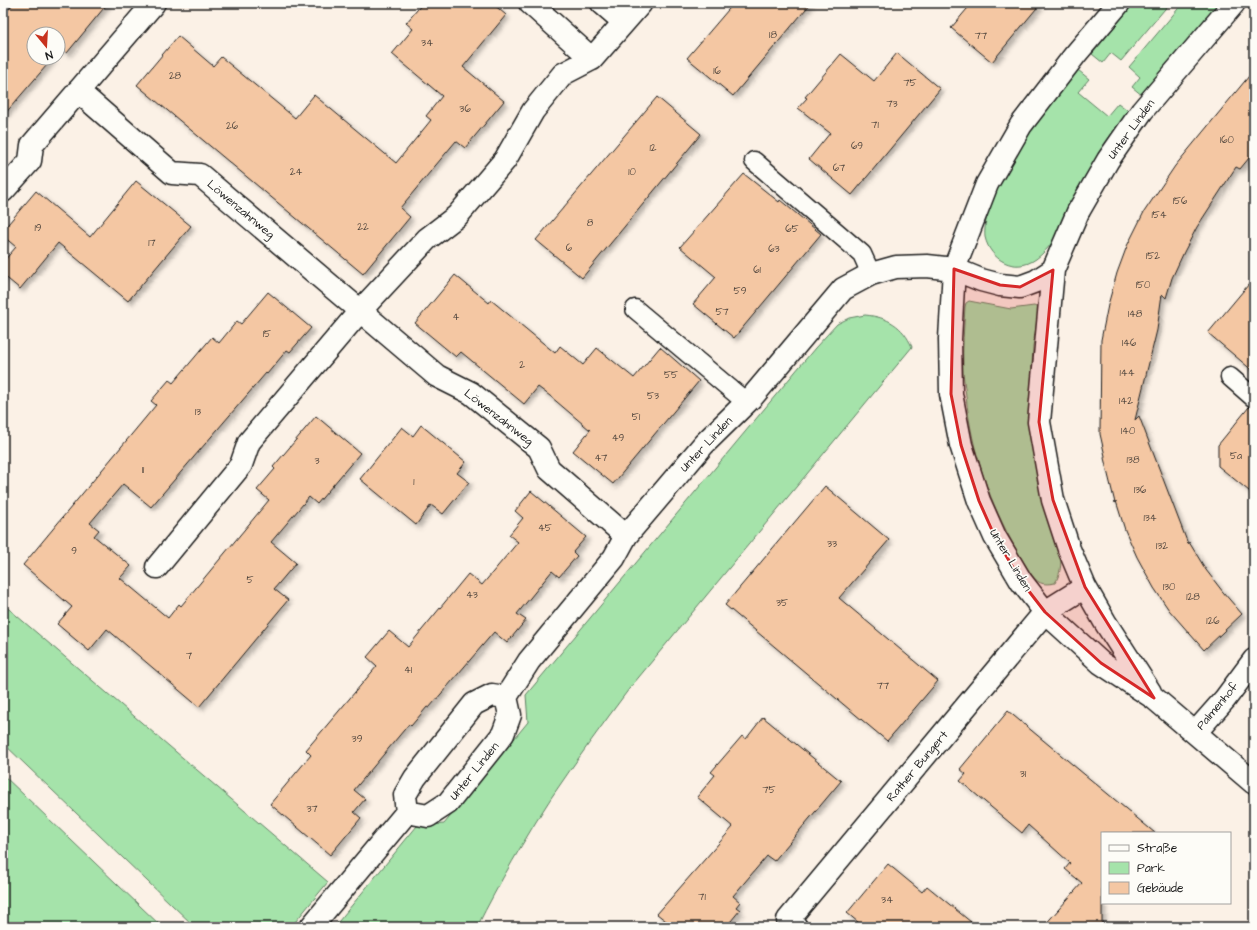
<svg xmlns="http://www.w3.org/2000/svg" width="1257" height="930" viewBox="0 0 1257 930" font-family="'Architects Daughter',sans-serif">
	<defs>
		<filter id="shadow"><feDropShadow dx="3.5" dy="3.5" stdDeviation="2" flood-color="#0004"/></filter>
	</defs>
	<rect width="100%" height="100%" fill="#fbf1e6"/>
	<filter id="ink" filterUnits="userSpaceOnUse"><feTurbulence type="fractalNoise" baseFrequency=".025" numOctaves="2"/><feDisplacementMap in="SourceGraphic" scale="8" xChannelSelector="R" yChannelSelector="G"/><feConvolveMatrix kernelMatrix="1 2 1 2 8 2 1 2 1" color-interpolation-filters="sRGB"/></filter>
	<g filter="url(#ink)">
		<!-- green -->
		<path fill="#a5e3aa" stroke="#608063" d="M1134,3h36l-49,58 -10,-8 -8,10 -11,-9z
			M1183,3h38l-78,93 -11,-9 8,-10 -11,-10z
			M1078,70l11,9 -11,13 29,24 11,-13 12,9c-16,18 -30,39 -42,60 -16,28 -25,67 -52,87 -21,15 -46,1 -51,-22 -1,-10 2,-24 5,-33 3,-8 7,-15 11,-22 10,-21 22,-41 35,-60 13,-18 28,-35 42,-52z
			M969,301l42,8 23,-3 4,2v6l-5,32 -2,40 1,38 29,129c0,12 0,20 -6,30 -15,3 -19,-1 -27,-14 -4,-6 -7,-12 -11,-18 -28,-50 -45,-98 -51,-155 -1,-9 -3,-19 -3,-28 -1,-20 1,-41 2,-61l1,-4z
			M865,315c23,2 38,11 47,32l-283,342c-27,36 -53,72 -78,109 -27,42 -52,85 -74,129h-143l83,-101 27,-2 84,-102 -2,-27 289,-347 22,-24 12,-6z
			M3,604l325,278 -37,45h-96l-192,-184z
			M3,775l159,152h-159z"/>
		<!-- building -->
		<path fill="#f4c7a3" stroke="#1c1c1c" filter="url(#shadow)" d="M14,3h94l-41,50 -6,-5 -3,4v-18h-24v24h19l-50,58v-100z
			M423,3h69l14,12 -43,52 41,34 -39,47 -9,-7 -56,67 10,9 -47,57 -226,-189 41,-49 35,30 8,-9 74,61 19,-23 82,68 35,-43 -5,-4 16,-20 -50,-42 21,-25 -7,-6z
			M734,3h77l-78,93 -46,-38z
			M972,3h69l-49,59 -41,-34z
			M897,53l43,36 -88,106 -43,-36 21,-26 -32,-25 9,-10 -2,-1 36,-43 33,27z
			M1254,70v82l-14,17 -4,-2 -39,60 -13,25 -12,26 -6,20 -4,-4 -5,36 -22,90 4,-4 49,128 1,-2 17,28 17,22 19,22 -38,36 -35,-40 -15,-22 -17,-31 -12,-27 -9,-29 -1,2 -11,-45 1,-2 -5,-22 1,-94 7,-35 9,-32 10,-27 17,-34 31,-46z
			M657,97l44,37 -119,144 -46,-38z
			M744,174l35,28 1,-2 41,34 -87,104 -41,-34 23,-27 -36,-30z
			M136,181l55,45 -63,75 -70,-58 -38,46 -17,-14v-13l13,-15 -13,-11v-6l33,-39 54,46z
			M455,275l34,28 2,-3 64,53 5,-7 23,19 14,-17 37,30 26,-31 39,34 -86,103 -40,-33 17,-21 -40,-34 -12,-9 -14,17 -63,-52 -5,5 -41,-34z
			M1254,278v94l-46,-39z
			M268,292l43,36 -21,24 -3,-2 -20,24 -1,-1 -115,134 -28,-23 -33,39 9,7 -5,6 37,30 -11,12 48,40 11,-14 2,2 88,-106 -12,-10 18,-21 -2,-2 43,-51 44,37 -43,51 -8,-7 -38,45 25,21 -22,26 14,11 -89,107 -92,-78 -18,22 -32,-27 15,-17 -49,-42 133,-160 -5,-4 18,-21 4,3 39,-46 7,6 18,-22 4,3z
			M1249,407l5,1v87l-36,-29v-21z
			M421,425l45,37 -9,11 12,9 -26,32 -12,-9 -15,20 -56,-46 42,-52 11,9z
			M825,486l64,54 -50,58 99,83 -51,60 -162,-136z
			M531,491l55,46 -13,15 4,4 -18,21 -7,-6 -35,43 9,6 -19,23 -13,-11 -65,76 -2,-1 -16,19 -2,-2 -55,66 11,9 -11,13 7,6 -31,37 -60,-51 41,-49 -5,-5 71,-84 -10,-9 22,-26 19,16 60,-73 14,11 36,-43 -9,-7 14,-17 -8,-7z
			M1008,711l147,122h-53v94h-59l39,-44 -17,-14 5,-6 -42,-38 -6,8 -62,-52 6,-7 -6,-5z
			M763,717l78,64 -67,80 -7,-5 -34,40 7,6 -4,5 4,3 -14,17h-52l-17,-13 76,-87 -36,-30 18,-22 -4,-3 31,-36 4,3z
			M888,864l34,28 5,-6 50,41h-113l-17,-14z"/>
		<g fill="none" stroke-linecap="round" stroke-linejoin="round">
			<defs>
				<path id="service" d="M754,161l108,93 9,20
					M635,309l111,93
					M1230,377l24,21"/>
				<path id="minor" d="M530,3l62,56
					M602,3l22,19
					M1119,3l-44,52 -54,70 -34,59 -33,85 -4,70 1,55 10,51 18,56 16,36 26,44 24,31 56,51 53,35 100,85
					M78,91l94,82 28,2 237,201 34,17 68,55 10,21 77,67
					M3,191l27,-30 2,-16 122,-142
					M157,567l84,-102 8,-23 111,-131 67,-72 30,-23 48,-56 28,-49 30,-37 29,-15 49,-56
					M1150,692l-45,-70 -20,-35 -16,-38 -16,-49 -14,-78 14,-152 25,-58 30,-52 34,-49 92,-108
					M1195,733l30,-34 29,-39
					M407,812l21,4 20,-13 55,-69 7,-19 -4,-18
					M311,927l96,-115 -2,-17 10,-17 59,-74 18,-9 14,2 23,-36 85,-103 12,-22 78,-92 49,-48 90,-107 28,-15 25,-7 31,-1 27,3 27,11 19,5 20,2 16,-6 17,-11
					M796,927l-8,-7 257,-308 40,-25"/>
			</defs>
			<!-- service casing -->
			<use href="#service" stroke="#1c1c1c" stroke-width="21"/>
			<!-- minor casing -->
			<use href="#minor" stroke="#1c1c1c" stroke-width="25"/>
			<!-- service -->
			<use href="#service" stroke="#fdfcf7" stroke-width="18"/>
			<!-- minor -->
			<use href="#minor" stroke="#fdfcf7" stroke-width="22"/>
		</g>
	</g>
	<!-- marked area -->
	<path fill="#d62828" fill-opacity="0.2" stroke="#d62828" stroke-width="3" stroke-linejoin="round" d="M954,269l46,16 20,2 33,-17 -14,152 14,78 32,87 69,111 -53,-35 -56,-51 -24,-31 -26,-44 -16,-36 -18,-56 -10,-51z"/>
	<g text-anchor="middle" stroke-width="3.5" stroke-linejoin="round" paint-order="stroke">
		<!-- number labels -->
		<g font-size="10" fill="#52473e">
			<text x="773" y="38">18</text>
			<text x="981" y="39">77</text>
			<text x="427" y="46">34</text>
			<text x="717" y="74">16</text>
			<text x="175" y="79">28</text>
			<text x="910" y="86">75</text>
			<text x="892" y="107">73</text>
			<text x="465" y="112">36</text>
			<text x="875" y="128">71</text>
			<text x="232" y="129">26</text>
			<text x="1227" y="143">160</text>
			<text x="857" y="149">69</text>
			<text x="653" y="151">12</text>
			<text x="839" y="171">67</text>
			<text x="296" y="175">24</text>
			<text x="632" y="175">10</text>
			<text x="1180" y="204">156</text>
			<text x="1159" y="218">154</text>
			<text x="590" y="226">8</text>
			<text x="363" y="230">22</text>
			<text x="38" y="231">19</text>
			<text x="792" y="232">65</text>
			<text x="152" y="246">17</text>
			<text x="569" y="251">6</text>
			<text x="774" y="252">63</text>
			<text x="1153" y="259">152</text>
			<text x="757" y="273">61</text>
			<text x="1143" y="288">150</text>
			<text x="740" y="294">59</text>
			<text x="722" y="315">57</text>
			<text x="1135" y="317">148</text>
			<text x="456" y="320">4</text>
			<text x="267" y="337">15</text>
			<text x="1129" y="346">146</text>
			<text x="522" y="368">2</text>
			<text x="1127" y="376">144</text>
			<text x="671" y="378">55</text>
			<text x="653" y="399">53</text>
			<text x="1126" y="404">142</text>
			<text x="198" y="415">13</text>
			<text x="636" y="420">51</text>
			<text x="1128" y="434">140</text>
			<text x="618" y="441">49</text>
			<text x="1236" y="459">5a</text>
			<text x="601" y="461">47</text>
			<text x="1133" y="463">138</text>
			<text x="317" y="464">3</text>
			<text x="143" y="473">11</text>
			<text x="414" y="485">1</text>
			<text x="1140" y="493">136</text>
			<text x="1150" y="521">134</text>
			<text x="545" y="531">45</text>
			<text x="832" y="547">33</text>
			<text x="1162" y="549">132</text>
			<text x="74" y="554">9</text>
			<text x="250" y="583">5</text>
			<text x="1169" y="590">130</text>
			<text x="472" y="598">43</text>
			<text x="1193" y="600">128</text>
			<text x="782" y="606">35</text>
			<text x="1213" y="624">126</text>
			<text x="189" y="659">7</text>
			<text x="408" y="673">41</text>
			<text x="883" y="689">77</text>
			<text x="357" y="742">39</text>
			<text x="1023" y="777">31</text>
			<text x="769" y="793">75</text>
			<text x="312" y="812">37</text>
			<text x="702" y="900">71</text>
			<text x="887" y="903">34</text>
		</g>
		<!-- street labels -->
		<g font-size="12" fill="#1c1c1c" stroke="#fdfcf7">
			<text transform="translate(1131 129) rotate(-54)" y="4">Unter Linden</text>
			<text transform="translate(241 209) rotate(40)" y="4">Löwenzahnweg</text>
			<text transform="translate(499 417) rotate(38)" y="4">Löwenzahnweg</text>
			<text transform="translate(706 444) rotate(-47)" y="4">Unter Linden</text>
			<text transform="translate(1011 560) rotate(59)" y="4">Unter Linden</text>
			<text transform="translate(1217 706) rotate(-50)" y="4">Palmenhof</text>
			<text transform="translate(917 766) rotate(-50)" y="4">Rather Bungert</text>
			<text transform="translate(474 771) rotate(-51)" y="4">Unter Linden</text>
		</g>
	</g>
	<!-- margin -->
	<rect width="1257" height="930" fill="none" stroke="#fdfcf7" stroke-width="16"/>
	<rect x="8" y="8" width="1241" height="914" fill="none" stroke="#1c1c1c" stroke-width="1.5" filter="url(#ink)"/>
	<!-- legend -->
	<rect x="1101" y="832" width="130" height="72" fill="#fdfcf7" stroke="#a3a29f"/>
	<rect x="1109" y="845" width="20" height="6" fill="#fdfcf7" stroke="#a3a29f"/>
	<text x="1137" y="852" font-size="12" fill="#1c1c1c">Straße</text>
	<rect x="1109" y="862" width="20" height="12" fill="#a5e3aa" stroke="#a3a29f"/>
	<text x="1137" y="872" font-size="12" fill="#1c1c1c">Park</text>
	<rect x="1109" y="882" width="20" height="12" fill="#f4c7a3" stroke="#a3a29f"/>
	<text x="1137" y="892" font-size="12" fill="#1c1c1c">Gebäude</text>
	<!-- north arrow -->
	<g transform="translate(46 46) rotate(162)"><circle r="19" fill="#fdfcf7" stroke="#a3a29f"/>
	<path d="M0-3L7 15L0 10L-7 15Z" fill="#c8321e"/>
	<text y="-6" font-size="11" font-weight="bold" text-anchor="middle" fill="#1c1c1c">N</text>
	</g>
</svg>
